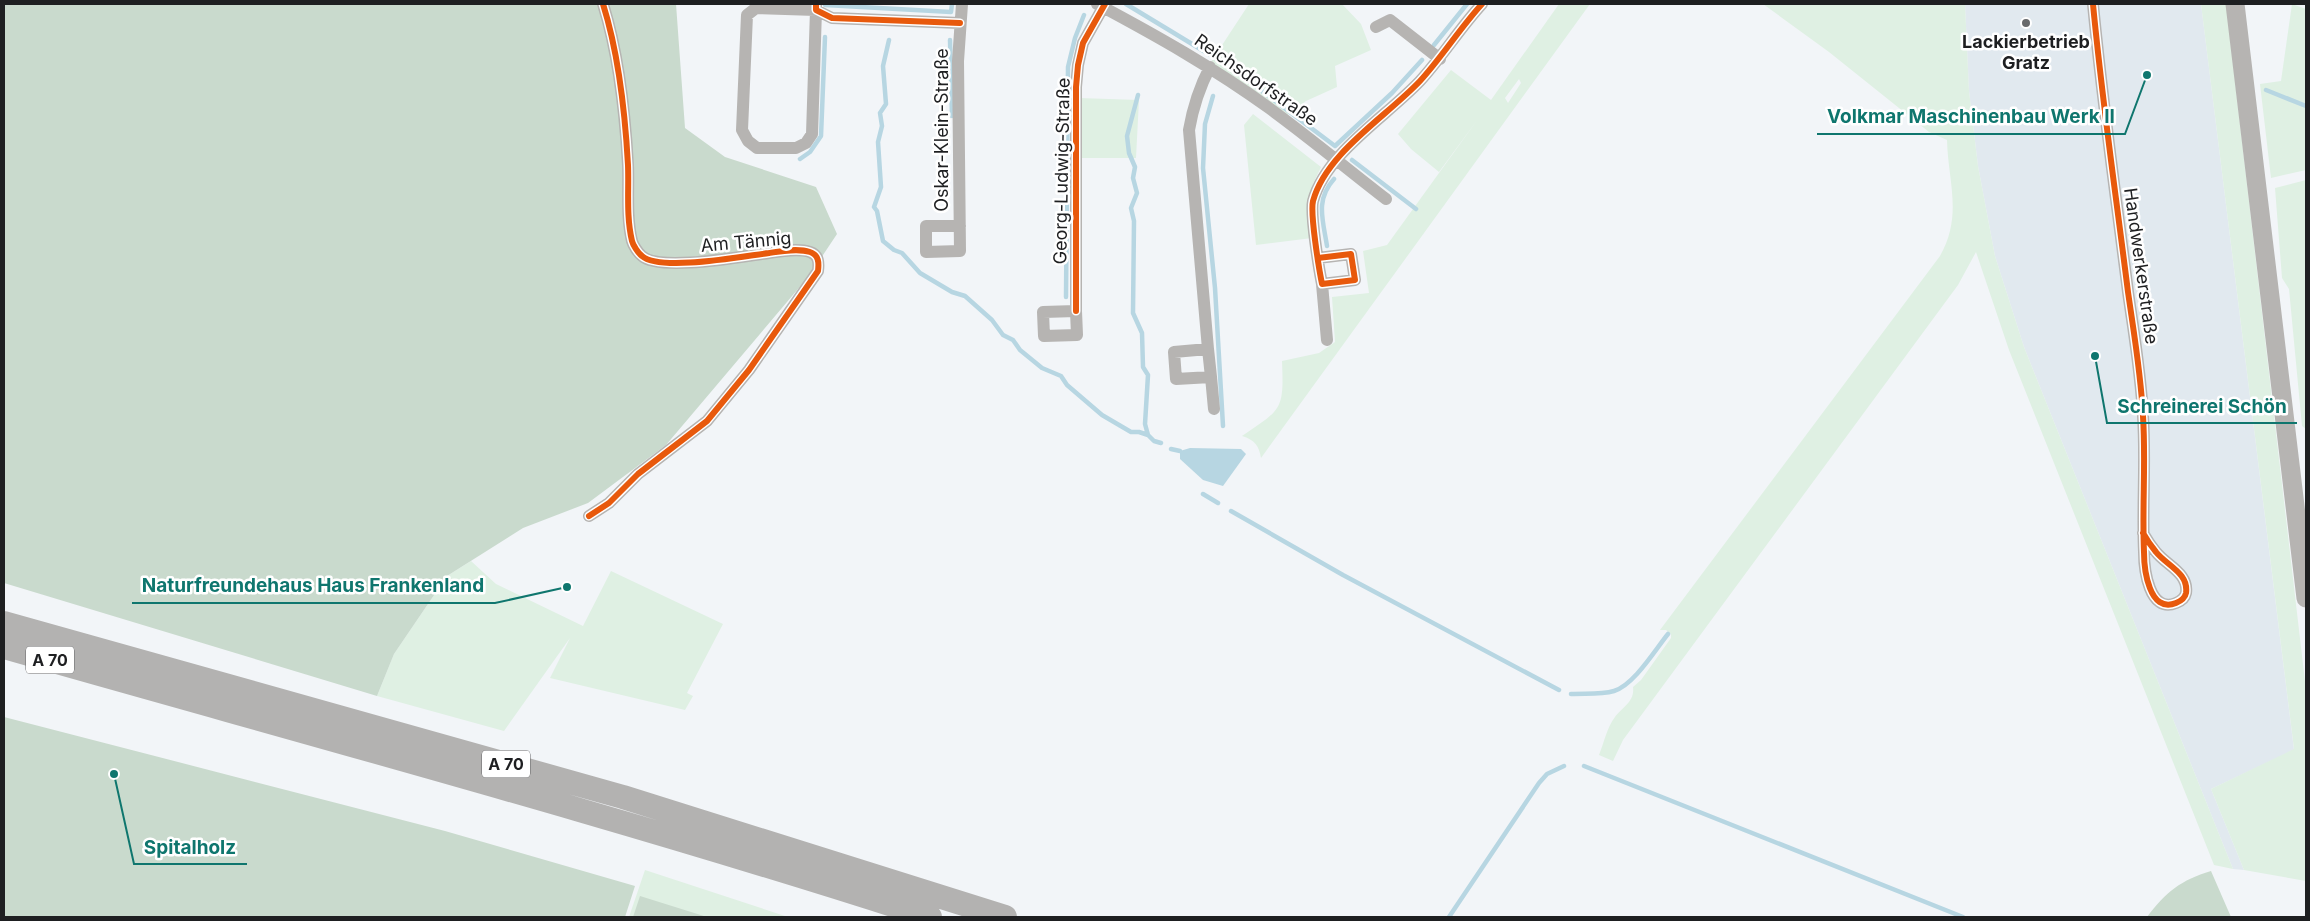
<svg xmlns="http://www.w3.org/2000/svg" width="2310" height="921" viewBox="0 0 2310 921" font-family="Inter,sans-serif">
	<rect width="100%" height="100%" fill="#f2f5f8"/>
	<!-- built -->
	<path fill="#e1e9ef" d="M1965,4h236l93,746 -83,39 33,81 -11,-1 -209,-522 -29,-91 -17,-90 -9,-75z"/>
	<!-- green -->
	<path fill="#dff0e3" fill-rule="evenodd" d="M1249,4h93l19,20 10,26 -36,16 2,21 -31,14 -21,16 -76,-52z
		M1559,4h31l-329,454c-2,-12 -6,-18 -19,-22 40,-27 42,-26 40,-75l37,-8 16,-11 -3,-45 37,-4 -6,-42 24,-6 91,-126 -39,53 -28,-23 -13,-15 53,-64 40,30zM1519,79l2,4 -13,20 -3,-5z
		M1763,4h202l4,87 9,75 17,90 29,91 209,522 -19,-4 -205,-515 -33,-98 -18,33 -335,455 -10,21 -14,-6c5,-12 8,-28 16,-38 7,-10 20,-15 18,-30l8,-7 30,-42v-4l-5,-4h-6l280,-374c23,-41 8,-74 7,-116l-18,-8 -100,-80z
		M2201,4h25l80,686v191l-62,-11 -33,-81 83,-40z
		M2292,4l14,5v161l-35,8 -11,-94 21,-3z
		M1079,98l60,2 -3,58h-57z
		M1253,114l68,53 -8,17 -1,54 -56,7 -12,-120z
		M2306,180v249l-4,-3 -13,-137 -7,-11 -7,-90z
		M471,561l25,23 87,42 28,-55 112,53 -36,69 6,3 -8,14 -135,-32 20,-40 -66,93 -127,-35 17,-42 53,-78z
		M645,870l143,47h-159z"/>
	<!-- forest -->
	<path fill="#c9dacd" d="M4,4h672l9,124 40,29 91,30 21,47 -28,42 -143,169 -78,58 -65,25 -76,48 -53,78 -17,42 -373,-113z
		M4,717l441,114 190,55 -10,31h-621z
		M2211,871l20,46h-84c19,-25 34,-37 64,-46z
		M640,896l67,21h-74z"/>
	<!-- water -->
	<path fill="#b7d6e2" d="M1190,448l51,1 5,5 -23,32 -20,-6 -23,-21v-8z"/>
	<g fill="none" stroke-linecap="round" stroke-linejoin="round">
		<!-- stream -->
		<path stroke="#b7d6e2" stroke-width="4.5" d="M825,4v1l126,7 1,-8
			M1126,4l104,63 105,79 57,-53 30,-33
			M889,40l-6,26 3,38 -6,9 2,13 -4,16 3,45 -7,20 3,4 6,30 11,9 8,3 18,20 32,19 13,4 27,24 11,15 10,5 7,10 22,18 19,8 6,9 35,30 29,17h8l9,3 6,6 7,2
			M950,40l2,76
			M1434,45l33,-41
			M2266,90l40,16
			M1138,95l-11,41 2,17 6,14 -2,11 4,15 -6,15 3,13 -1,92 9,20 1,34 5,8 -3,49 3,11
			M1213,96l-8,28 -2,44 12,120 8,138
			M800,159l10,-7 11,-16 4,-99
			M1352,160l64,49
			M1327,246c-4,-26 -12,-46 7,-67
			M1066,297l2,-230 7,-29 9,-23
			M1171,449l9,2
			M1203,494l15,9
			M1231,511l112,64 216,115
			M1571,694c14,-1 29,1 43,-3 20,-6 41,-41 54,-57
			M1584,766l379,151
			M1449,917l90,-134 8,-9 17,-8"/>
		<!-- street -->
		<path stroke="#b6b4b2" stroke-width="12" d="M816,4v6l16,8 128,5
			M1097,4c60,32 117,64 172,104 40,29 78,61 117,91
			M2093,4c9,96 23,192 35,288 6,42 13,82 15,124 3,45 -1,91 1,136 0,17 5,62 32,51 5,-2 9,-5 10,-10 3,-20 -20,-28 -30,-41 -5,-6 -9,-12 -13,-19
			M756,8l60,2 -4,124 -6,9 -10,5h-39l-9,-7 -6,-11 5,-115z
			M1376,27l14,-7 50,39
			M960,226h-34v26l34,-1 -2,-190 4,-57
			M1318,258l33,-4 4,26 -33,4c-3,-15 -12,-70 -9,-83 13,-48 73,-84 107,-120 22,-24 40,-53 62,-77
			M1322,284l5,56
			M1076,311v-224l2,-22 5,-22 22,-39
			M1076,311l1,24 -33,1 -1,-24z
			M1208,349l-19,-219c4,-23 10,-42 21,-63
			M1208,349l3,28 -35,2 -2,-27z
			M1211,377l3,32
			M589,516l20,-13 29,-29 69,-53 42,-51 69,-99c1,-8 1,-16 -8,-19 -12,-4 -29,-1 -41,1 -25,3 -109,19 -127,3 -4,-3 -9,-11 -10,-15 -6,-25 -3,-51 -4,-76 -3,-54 -9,-110 -25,-161"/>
		<!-- secondary -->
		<path stroke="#b6b4b2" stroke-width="19" d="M2235,4l71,594"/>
		<!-- highway -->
		<path stroke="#b3b2b1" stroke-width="24" d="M4,623l619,174 382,120
			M4,647c309,88 620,171 926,270"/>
		<defs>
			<path id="cycleway" d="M816,4v6l16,8 128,5
				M2093,4c9,96 23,192 35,288 6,42 13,82 15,124 3,45 -1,91 1,136 0,17 5,62 32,51 5,-2 9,-5 10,-10 3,-20 -20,-28 -30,-41 -5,-6 -9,-12 -13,-19
				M1318,258l33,-4 4,26 -33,4c-3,-15 -12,-70 -9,-83 13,-48 73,-84 107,-120 22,-24 40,-53 62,-77
				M1076,311v-224l2,-22 5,-22 22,-39
				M589,516l20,-13 29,-29 69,-53 42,-51 69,-99c1,-8 1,-16 -8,-19 -12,-4 -29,-1 -41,1 -25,3 -109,19 -127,3 -4,-3 -9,-11 -10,-15 -6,-25 -3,-51 -4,-76 -3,-54 -9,-110 -25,-161"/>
		</defs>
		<!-- cycleway casing -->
		<use href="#cycleway" stroke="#fff" stroke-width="9"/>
		<!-- cycleway -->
		<use href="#cycleway" stroke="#e8590c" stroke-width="6"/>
	</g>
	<!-- markers -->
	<circle fill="#686a6c" stroke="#fff" stroke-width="2" cx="2026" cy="23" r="5"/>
	<g text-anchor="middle" stroke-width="5" stroke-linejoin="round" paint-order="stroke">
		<!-- shield labels -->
		<g fill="#fff" stroke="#626264" stroke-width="1">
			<rect x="26" y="646.5" width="48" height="27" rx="4"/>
			<rect x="482" y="750.5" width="48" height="27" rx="4"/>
		</g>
		<g font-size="16" font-weight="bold" fill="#1e1f21">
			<text x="50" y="666">A 70</text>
			<text x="506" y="770">A 70</text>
		</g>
		<!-- poi labels -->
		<g font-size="18" font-weight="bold" fill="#1e1f21" stroke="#fff">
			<text x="2026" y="48">Lackierbetrieb<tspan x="2026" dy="21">Gratz</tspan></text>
		</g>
		<!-- street labels -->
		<g font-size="18" fill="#1e1f21" stroke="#fff">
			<text transform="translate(1256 80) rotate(35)" y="6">Reichsdorfstraße</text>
			<text transform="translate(942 130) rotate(-90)" y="6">Oskar-Klein-Straße</text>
			<text transform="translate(1062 171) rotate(-89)" y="6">Georg-Ludwig-Straße</text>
			<text transform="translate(746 242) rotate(-5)" y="6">Am Tännig</text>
			<text transform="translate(2141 266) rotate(82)" y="6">Handwerkerstraße</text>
		</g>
	</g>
	<!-- callouts -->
	<path fill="none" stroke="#0f766e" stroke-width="2" d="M2147 75L2125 134H1817M2095 356L2107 423H2297M567 587L495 603H132M114 774L134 864H247"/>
	<g fill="#0f766e" stroke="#fff" stroke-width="2">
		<circle cx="2147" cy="75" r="5"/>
		<circle cx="2095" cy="356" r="5"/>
		<circle cx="567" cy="587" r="5"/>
		<circle cx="114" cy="774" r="5"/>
	</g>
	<g font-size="19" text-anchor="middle" font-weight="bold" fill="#0f766e" stroke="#fff" stroke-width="5" stroke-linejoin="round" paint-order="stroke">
		<text x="1971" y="123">Volkmar Maschinenbau Werk II</text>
		<text x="2202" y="413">Schreinerei Schön</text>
		<text x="313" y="592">Naturfreundehaus Haus Frankenland</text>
		<text x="190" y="854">Spitalholz</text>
	</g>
	<!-- border -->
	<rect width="2310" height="921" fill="none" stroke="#1e1f21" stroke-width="10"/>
</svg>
